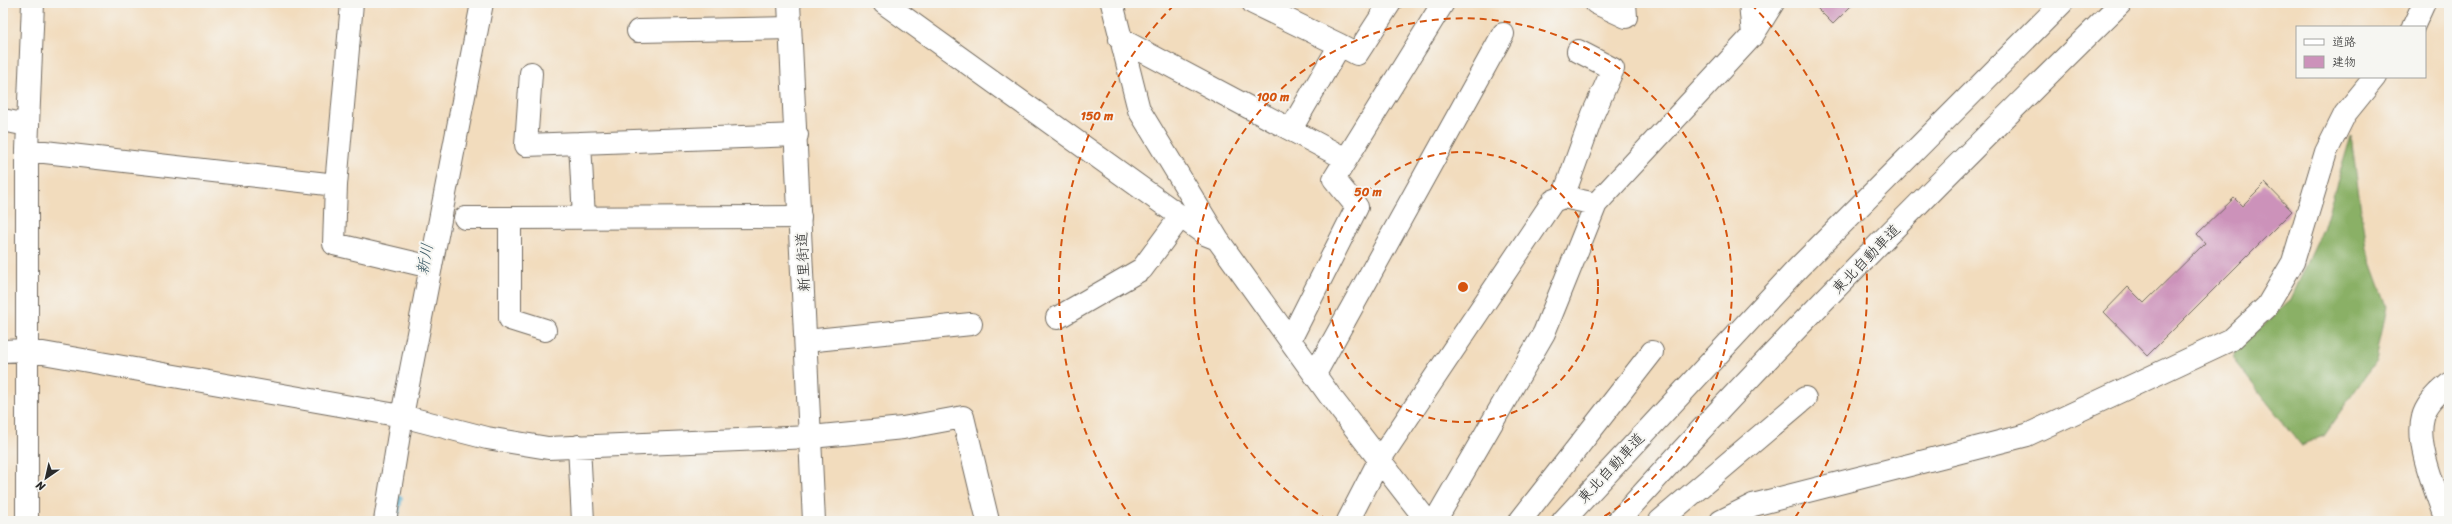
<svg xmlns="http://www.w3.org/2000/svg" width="2452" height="524" viewBox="0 0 2452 524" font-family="Sriracha,'Klee One',sans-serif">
	<rect width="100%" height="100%" fill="#f6f6f2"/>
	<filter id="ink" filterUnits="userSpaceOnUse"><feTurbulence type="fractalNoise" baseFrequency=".025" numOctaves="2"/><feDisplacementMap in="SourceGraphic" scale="8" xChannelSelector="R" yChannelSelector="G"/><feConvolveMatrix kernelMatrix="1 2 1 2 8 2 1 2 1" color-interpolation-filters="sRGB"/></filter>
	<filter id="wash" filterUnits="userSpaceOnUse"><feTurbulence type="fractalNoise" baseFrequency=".012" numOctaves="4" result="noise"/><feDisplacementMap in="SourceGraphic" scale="16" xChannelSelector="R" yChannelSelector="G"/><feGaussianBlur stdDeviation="0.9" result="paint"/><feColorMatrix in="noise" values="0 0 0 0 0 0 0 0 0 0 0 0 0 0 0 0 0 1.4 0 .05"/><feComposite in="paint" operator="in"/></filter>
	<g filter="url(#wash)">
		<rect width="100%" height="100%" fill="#f2dcbd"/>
		<!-- forest -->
		<path fill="#8ab066" stroke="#5a6e48" d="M2351,136l15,112 21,58 -11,55 -53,75 -22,9 -69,-87 3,-8 55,-49 33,-72z"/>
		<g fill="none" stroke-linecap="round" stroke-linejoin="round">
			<!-- stream -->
			<path stroke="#52adcf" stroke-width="5.5" d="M396,521l4,-23"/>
		</g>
		<g id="blocks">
			<!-- building -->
			<path fill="#cc92ba" d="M1812,3h42l-21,21z
				M2265,183l27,28 -145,145 -43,-44 24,-25 16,16 61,-60 -8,-9 37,-36 8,8z"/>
		</g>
	</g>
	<g filter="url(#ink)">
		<use href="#blocks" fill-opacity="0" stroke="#71695e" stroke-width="1"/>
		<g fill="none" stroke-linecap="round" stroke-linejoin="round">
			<defs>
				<path id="street" d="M884,3l321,231 10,4
					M1112,3l27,107 79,130 112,156 97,125
					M1253,3l87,42 -49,84
					M1596,3l30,14 -1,-14
					M1750,3l3,32
					M2413,27l11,-24
					M638,31l152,-3
					M1120,39l226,120
					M1340,45l17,9 33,-51
					M531,73l-5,72 54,-2
					M3,120l24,5
					M27,150l309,35 -2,59 97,23
					M336,185l16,-182
					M1563,197l30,-83 20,-45 -35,-18
					M465,218h45
					M584,218l-4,-75 217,-8
					M1057,318l85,-49 39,-53
					M545,330l-35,-11v-101l290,-1
					M1290,340l67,-133 -23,-28 109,-176
					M806,341l165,-17
					M3,351l23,-1 376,66 85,22 61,10 263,-11 92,-9 60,-11 25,104
					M1315,374l188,-340
					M579,446l4,75
					M27,521v-371l6,-147
					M385,521l17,-105 80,-413
					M1348,521l32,-62 173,-258 10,-4 33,7
					M1435,521l109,-188 52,-129 157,-169 20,-32
					M1721,521l32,-16 274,-70 205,-96 35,-33 26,-44 33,-110 19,-38 30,-37
					M2446,521c-9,-29 -31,-75 -23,-104 3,-13 16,-25 26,-33"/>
				<path id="primary" d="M789,3l25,518"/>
				<path id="highway" d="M1520,521l132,-169
					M1563,521l235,-253 264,-265
					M1618,521c160,-179 331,-349 503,-518
					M1660,521l145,-123"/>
			</defs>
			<!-- street casing -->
			<use href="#street" stroke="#71695e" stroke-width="24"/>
			<!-- primary casing -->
			<use href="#primary" stroke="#71695e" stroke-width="24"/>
			<!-- highway casing -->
			<use href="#highway" stroke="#71695e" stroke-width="24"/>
			<!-- street -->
			<use href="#street" stroke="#fff" stroke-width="22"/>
			<!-- primary -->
			<use href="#primary" stroke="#fff" stroke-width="22"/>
			<!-- highway -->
			<use href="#highway" stroke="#fff" stroke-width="22"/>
		</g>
	</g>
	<!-- distance rings -->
	<g fill="none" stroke="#d5540f" stroke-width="2" stroke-dasharray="7 5">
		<circle cx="1463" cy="287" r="135"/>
		<path d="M1328 520A269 269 0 1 1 1598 520"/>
		<path d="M1132 519A404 404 0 0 1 1175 4M1751 4A404 404 0 0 1 1794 519"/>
	</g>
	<g text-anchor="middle" stroke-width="4" stroke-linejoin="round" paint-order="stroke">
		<!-- street labels -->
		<g font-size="15" fill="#2b2b2b" stroke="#f6f6f2">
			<text transform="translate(1866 259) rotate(-46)" y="5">東北自動車道</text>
			<text transform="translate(803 262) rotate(-93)" y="5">新里街道</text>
			<text transform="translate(1611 468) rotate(-47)" y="5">東北自動車道</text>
		</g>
		<!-- water labels -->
		<g font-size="16" font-style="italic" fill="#395864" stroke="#f6f6f2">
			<text transform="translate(424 259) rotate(-80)" y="6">新川</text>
		</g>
	</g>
	<circle cx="1463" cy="287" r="6" fill="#d5540f" stroke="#f6f6f2" stroke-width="2"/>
	<g font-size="12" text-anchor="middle" font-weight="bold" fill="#d5540f" stroke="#f6f6f2" stroke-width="4" stroke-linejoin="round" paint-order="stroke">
		<text x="1273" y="101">100 m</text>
		<text x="1097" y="120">150 m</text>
		<text x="1368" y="196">50 m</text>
	</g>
	<!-- margin -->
	<rect width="2452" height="524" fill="none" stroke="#f6f6f2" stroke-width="16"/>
	<!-- legend -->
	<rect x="2296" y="26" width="130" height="52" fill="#f6f6f2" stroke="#a5a5a2"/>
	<rect x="2304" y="39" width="20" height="6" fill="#ffffff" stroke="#a5a5a2"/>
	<text x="2332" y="46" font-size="12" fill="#2b2b2b">道路</text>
	<rect x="2304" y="56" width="20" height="12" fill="#cc92ba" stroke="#a5a5a2"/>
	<text x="2332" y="66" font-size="12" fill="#2b2b2b">建物</text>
	<!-- north arrow -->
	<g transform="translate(46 478) rotate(214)" stroke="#f6f6f2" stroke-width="3" paint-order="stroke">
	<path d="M0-3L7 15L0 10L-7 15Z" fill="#2b2b2b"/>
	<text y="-6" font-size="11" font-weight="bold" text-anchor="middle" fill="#2b2b2b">N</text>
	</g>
</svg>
